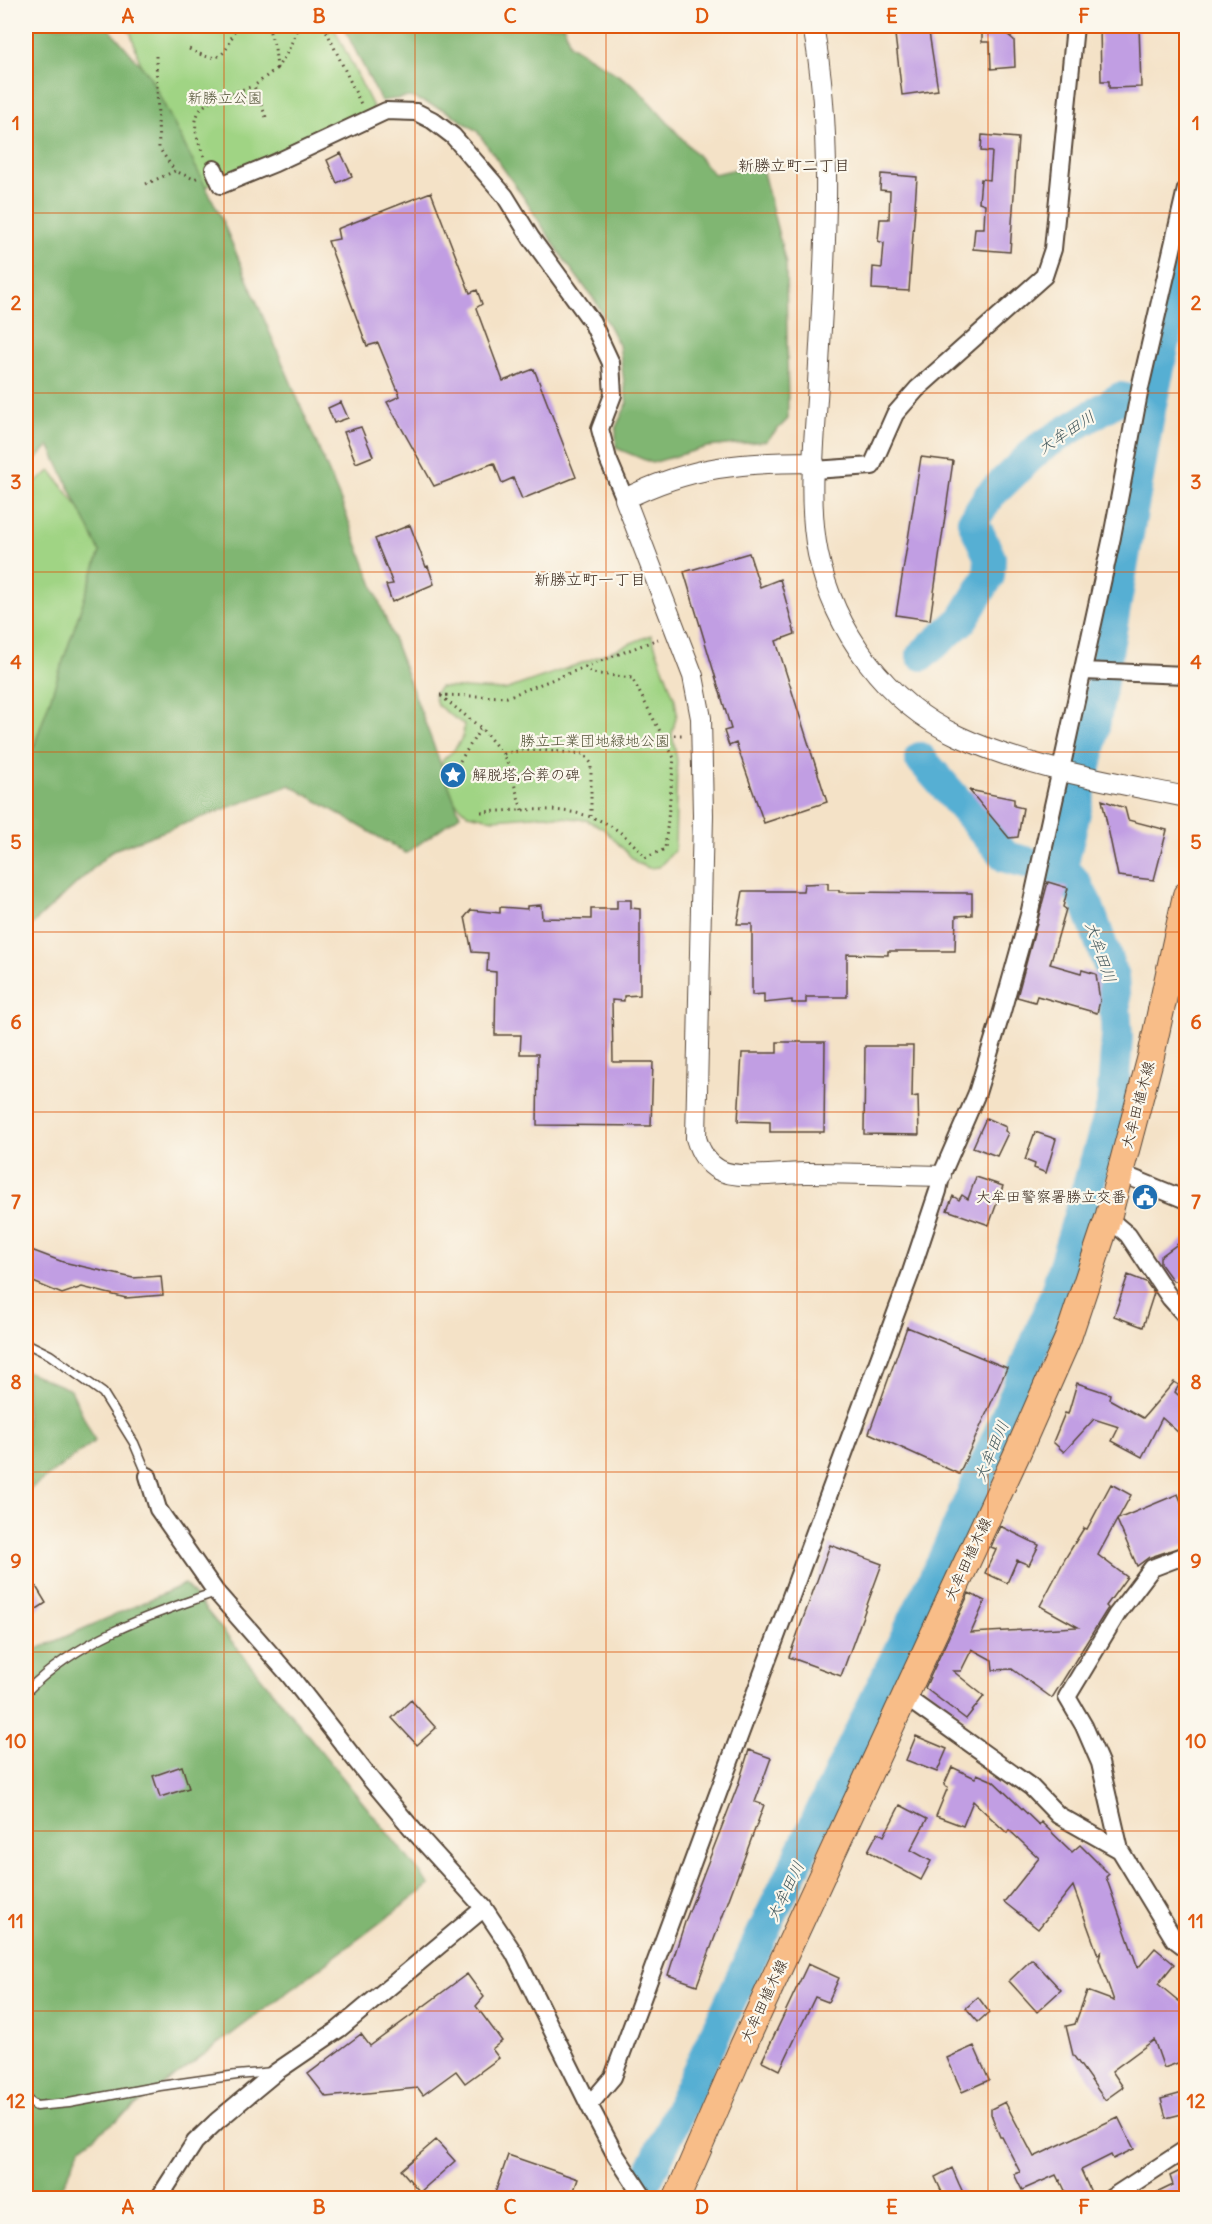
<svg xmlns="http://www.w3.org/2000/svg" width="1212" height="2224" viewBox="0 0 1212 2224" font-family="Delius,'Klee One',sans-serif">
	<rect width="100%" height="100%" fill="#fbf7ec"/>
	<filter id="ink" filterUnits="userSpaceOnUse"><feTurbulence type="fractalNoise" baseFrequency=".0167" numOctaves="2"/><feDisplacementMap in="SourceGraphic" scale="12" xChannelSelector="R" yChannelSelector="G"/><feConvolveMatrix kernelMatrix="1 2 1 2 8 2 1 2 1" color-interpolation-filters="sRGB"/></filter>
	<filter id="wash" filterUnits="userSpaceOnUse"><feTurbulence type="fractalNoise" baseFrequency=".008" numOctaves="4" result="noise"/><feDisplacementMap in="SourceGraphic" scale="24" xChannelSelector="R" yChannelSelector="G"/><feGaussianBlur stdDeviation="1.35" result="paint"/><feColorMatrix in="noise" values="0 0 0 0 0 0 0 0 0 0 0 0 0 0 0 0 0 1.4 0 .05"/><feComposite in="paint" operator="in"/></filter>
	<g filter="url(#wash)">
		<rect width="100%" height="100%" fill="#f4e2c7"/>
		<!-- green -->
		<path fill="#a0d484" stroke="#6e7f51" stroke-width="1.5" d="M122,26h211l41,83 -85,41 -89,39 -48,-85 -21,-71z
			M51,471l72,95 -97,252v-330z
			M651,635l24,65 2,13 -5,21 5,26 -2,90 -16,17 -10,1 -12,-5 -34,-35 -17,-8 -40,-5 -53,4 -25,-5 -18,-17 -12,-17 5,-20 11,-10 9,-13 1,-12 -27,-20 -3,-11 6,-7 65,3 77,-27z"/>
		<!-- forest -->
		<path fill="#80b672" stroke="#5e7048" stroke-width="1.5" d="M26,26h81l42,49 71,140 121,286 119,314 -54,38 -116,-68 -177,65 -87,80v-160l74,-218 -51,-107 -23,26z
			M343,26h221l6,19 64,40 80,89 47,-10 25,100 2,155 -22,22 -59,6 -55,16 -36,-15v-21l11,-23 -8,-59 -23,-43 -31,-41 -41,-63 -47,-67 -32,-21 -35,-13 -29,4z
			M26,1371l45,19 24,51 -69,51z
			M185,1584l245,301 -349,262 -24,51h-31v-544z"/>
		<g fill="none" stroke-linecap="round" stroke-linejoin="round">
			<!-- river -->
			<path stroke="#56afd3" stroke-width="32" d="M922,655l40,-35 27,-44 1,-18 -17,-37 16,-25 50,-48 81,-50 31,6 35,-159
				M1061,871l29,-122 61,-345
				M648,2177l121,-258 176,-363 59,-134 51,-127 57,-188 5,-70 -4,-60 -25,-70 -13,-25 -9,-10 -60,-15 -86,-99"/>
		</g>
		<g id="blocks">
			<!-- building -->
			<path fill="#c19ee3" d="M894,26h34l10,64 -36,5z
				M982,26h15l17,14 1,27 -24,2 -1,-27h-8z
				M1100,26h39l2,61 -32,1v-7h-8z
				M982,135l36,3 -8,114 -37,-3 2,-21h9l1,-24 -6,-2 2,-23 9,1 2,-28 -11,-1z
				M341,153l11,23 -15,7 -10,-23z
				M881,174l36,3 -8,114 -37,-2 1,-22 9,1 2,-25 -6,-2 2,-22h9l1,-28 -10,-1z
				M431,192l39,101 7,-3 5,14 -6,4 27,73 31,-12 42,108 -54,22 -9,-21 -11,5 -8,-20 -60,23 -47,-84 13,-6 -22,-53 -11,3 -39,-105 11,-2 -2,-10z
				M341,402l7,16 -14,5 -6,-15z
				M361,427l12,29 -17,7 -12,-31z
				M921,457l32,4 -23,159 -34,-5z
				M410,525l16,42 2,-1 6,18 -42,18 -6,-17 7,-1 -18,-45z
				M749,553l11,34 20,-8 15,55 -19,7 51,161 -63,21 -28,-80 -7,3 -5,-15 7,-2 -47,-157z
				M969,790l45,9v7l9,2 -5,29 -9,1z
				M1102,800l23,8 3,12 39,10 -13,50 -36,-4z
				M1048,882l20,6 -5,19 3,2 -16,55 31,9 1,-3 14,4 4,27 -3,12 -60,-17 -2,6 -18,-5z
				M828,883v7h11v2l133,1v22l-16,1 -1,35h-67v4l-41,-1v43h-41v6h-14v-3l-28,3v-9l-12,1v-71h-15l6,-33h60l1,-7z
				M617,900h14v8l9,1v86l-16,1v5l-12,-1 1,62h40l-2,64 -114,-1 1,-71h-18l1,-19h-26l1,-63 -9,-1 1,-18 -16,-1 -7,-35 6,-7 29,3v-6l27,2v-3l14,-1 1,13 49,1v-10h26z
				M777,1042h48l-1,90h-54v-10l-32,-1 4,-68h35z
				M865,1046h48l-1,51 6,-1 1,39 -55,-1z
				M986,1118l20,9 -1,4 3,2 -11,23 -24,-9z
				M1035,1132l21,7 -10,34 -12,-5 1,-4 -10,-4z
				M976,1177l27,9 -14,39 -42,-15 6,-14 6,4 3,-5 6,4z
				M1186,1238v37l-7,6h-6l-13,-18v-6z
				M26,1248l37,14 70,16 28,-2 2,19 -37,3 -44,-11 -20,7 -36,-15z
				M1128,1275l18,7 8,11 -11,34 -29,-11z
				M907,1327l100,41 -48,106 -90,-41z
				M1174,1382l5,3 -4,7 11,10v24l-6,8 -18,-16 -20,39 -30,-16 7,-14 -25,-8 -30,33 -11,-10 12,-29 3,1 9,-31 33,11 -1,5 34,19z
				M1111,1484l20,11 -13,24 60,-25 8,20v31l-38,13 -11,8 -20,-46 -19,35 29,22 -21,29 2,2 -56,90 -40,-29 -19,1 -1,-10 -20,-11 -11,22h-8l31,25 -18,23 -41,-31 44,-95 16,8 -14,32 107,-6 -38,-21 26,-49 18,-29 3,1z
				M1000,1526l39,19 -10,20 -12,-5 -10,23 -22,-10 11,-24 -5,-2z
				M830,1545l52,19 -41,112 -52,-19z
				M26,1570l20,33 -20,13z
				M411,1700l25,28 -19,17 -25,-27z
				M916,1736l31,13 -10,23 -31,-12z
				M749,1750l22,8 -16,44 9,3 -67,180 -29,-10 18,-56 52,-134z
				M182,1766l7,22 -29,9 -7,-21z
				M952,1767l23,11 2,-4 16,7 46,44 2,-3 31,30 8,-7 29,29 -3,3 32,91 17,-20 19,16 -16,20 28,23v53l-22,8 -10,-28 -42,31 11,16 -18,13 -32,-45 -7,-29 9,-2 12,-33 27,10 -15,-42 2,-7 -3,3 -25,-69 -35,43 -34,-27 35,-44 -30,-28 -2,3 -34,-32 -10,25 -27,-10 12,-29 -4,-2z
				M900,1805l27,14 -16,31 20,11 -10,19 -53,-29 10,-19 6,4z
				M1032,1959l29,31 -24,22 -28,-31z
				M808,1964l31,14 -11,24 -13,-5 -35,73 -18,-9z
				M467,1974l17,23 -8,9 26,35 -10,8 7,9 -34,25 -9,-12 -33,24 -5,-7 -92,9 -18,-23 53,-40 9,12z
				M978,1997l11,15 -11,10 -12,-14z
				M974,2046l15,34 -27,12 -15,-34z
				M1186,2092v21l-20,5 -5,-19z
				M1005,2102l29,55 84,-40 16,32 -21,10 -2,-4 -30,15 13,29h-25l-9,-19 -1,1 -3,-6 -34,15 -8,-16 6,-2 -18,-35h-2l-9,-23v-5z
				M436,2140l19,21 -35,31 -19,-22z
				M508,2155l70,24 -7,20h-78z
				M952,2168l7,16 7,15h-21l-10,-22z
				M1186,2168v31h-42l29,-14 -3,-9z"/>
		</g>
	</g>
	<g filter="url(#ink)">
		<use href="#blocks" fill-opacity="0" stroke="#574637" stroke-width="1.5"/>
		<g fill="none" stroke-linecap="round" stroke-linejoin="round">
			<defs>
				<path id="service" d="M26,1343l24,12 53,38 31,50 14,33
					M26,1692c51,-52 122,-77 190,-100
					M26,2099l10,7 33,-3 91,-17 77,-11 36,-3"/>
				<path id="minor" d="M214,169l7,16 54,-22 111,-52 30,1 16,8 21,16 52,60 26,42 61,84 19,41 2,32 -13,34 8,30 17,40
					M814,470l58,-4 23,-52 22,-25 127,-113 9,-27 22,-223
					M1083,671l103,4
					M1120,1173l66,27
					M1108,1218l20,17 42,63 16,18
					M148,1476l10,33 58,83 74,84 78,100 46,55 70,77 30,45 75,152 26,49 29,44
					M1186,1555l-34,13 -35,46 -50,83 17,29 16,37 20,87 54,89 12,9
					M904,1696l127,91 27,28 62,35
					M589,2105l24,-28 297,-802 28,-84 3,-15 36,-83 24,-78 28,-100 83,-378 28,-149 46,-199
					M159,2198l36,-56 22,-21 59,-49 63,-43 145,-121
					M1111,2198l75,-49"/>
				<path id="tertiary" d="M813,26c22,115 11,240 5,357 -3,55 -11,117 0,171 16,76 68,149 140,182 71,33 152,45 228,61
					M814,462c-70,0 -125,4 -189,37l68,177 8,42 2,97 -7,323c4,14 10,25 23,32 18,10 66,3 88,3 44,0 89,2 134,3"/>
				<path id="primary" d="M677,2198l66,-152 273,-590 52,-118 40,-120 43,-162 35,-161"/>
			</defs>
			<!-- service casing -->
			<use href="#service" stroke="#574637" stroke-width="11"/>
			<!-- minor casing -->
			<use href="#minor" stroke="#574637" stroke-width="20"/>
			<!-- tertiary casing -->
			<use href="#tertiary" stroke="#574637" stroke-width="22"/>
			<!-- primary casing -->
			<use href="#primary" stroke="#574637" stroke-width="28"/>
			<!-- path -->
			<path stroke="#574637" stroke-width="3" stroke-dasharray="1.5 4.5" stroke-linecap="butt" d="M268,26l7,22 2,20 10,-15 12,-27
				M324,26l37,78
				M189,49c32,17 36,7 47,-23
				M156,56l3,92 16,23
				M266,117l-12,-31 23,-18
				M204,156c-24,-53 7,-57 50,-70
				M146,184l29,-13 19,8 5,-2
				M440,695l67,2 151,-58
				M441,696l40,32 22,26
				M662,735h21
				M460,761l21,-33
				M522,810l-13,-43 -6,-13c25,-7 55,-2 81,0l7,9v53
				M481,812c64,-3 122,-12 164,46l20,-9 9,-91 -42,-80 -40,-5 -7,-6"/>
			<!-- service -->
			<use href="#service" stroke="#fff" stroke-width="8"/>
			<!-- minor -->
			<use href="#minor" stroke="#fff" stroke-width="16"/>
			<!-- tertiary -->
			<use href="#tertiary" stroke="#fff" stroke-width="20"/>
			<!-- primary -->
			<use href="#primary" stroke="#f8bd88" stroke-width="26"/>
		</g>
	</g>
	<!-- grid -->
	<path fill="none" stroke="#df570d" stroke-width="1.5" stroke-opacity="0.55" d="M224,26v2172M415,26v2172M606,26v2172M797,26v2172M988,26v2172M26,213h1160M26,393h1160M26,572h1160M26,752h1160M26,932h1160M26,1112h1160M26,1292h1160M26,1472h1160M26,1652h1160M26,1831h1160M26,2011h1160"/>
	<!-- icons -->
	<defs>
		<symbol id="sight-disc" viewBox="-11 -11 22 22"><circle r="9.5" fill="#1f6fb2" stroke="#fbf7ec"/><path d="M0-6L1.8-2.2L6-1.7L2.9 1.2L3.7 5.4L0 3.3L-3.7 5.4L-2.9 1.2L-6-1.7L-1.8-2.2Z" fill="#fff"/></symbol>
		<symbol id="civic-disc" viewBox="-11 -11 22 22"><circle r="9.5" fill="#1f6fb2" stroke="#fbf7ec"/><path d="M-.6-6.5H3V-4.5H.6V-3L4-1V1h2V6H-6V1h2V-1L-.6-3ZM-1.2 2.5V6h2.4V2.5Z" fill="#fff"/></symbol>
	</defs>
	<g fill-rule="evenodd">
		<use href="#sight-disc" x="438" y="760" width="30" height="30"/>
		<use href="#civic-disc" x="1130" y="1182" width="30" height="30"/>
	</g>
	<g text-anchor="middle" stroke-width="4.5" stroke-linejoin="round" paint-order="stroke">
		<!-- park labels -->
		<g font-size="15" fill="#545438" stroke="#fbf7ec">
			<text x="225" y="103">新勝立公園</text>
			<text x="595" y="746">勝立工業団地緑地公園</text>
		</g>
		<!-- poi labels -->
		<g font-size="15" fill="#3b2a1e" stroke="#fbf7ec" text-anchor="start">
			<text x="472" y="780">解脱塔,合葬の碑</text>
			<text x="1126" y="1202" text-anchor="end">大牟田警察署勝立交番</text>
		</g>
		<!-- street labels -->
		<g font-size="15" fill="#3b2a1e" stroke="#fbf7ec">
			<text transform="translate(1138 1105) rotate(-75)" y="5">大牟田植木線</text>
			<text transform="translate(968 1559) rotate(-65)" y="5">大牟田植木線</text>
			<text transform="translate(764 2001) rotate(-65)" y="5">大牟田植木線</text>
		</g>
		<!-- neighbourhood labels -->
		<g font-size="16" fill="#3b2a1e" stroke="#fbf7ec">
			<text x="794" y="171">新勝立町二丁目</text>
			<text x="590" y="585">新勝立町一丁目</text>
		</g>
		<!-- water labels -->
		<g font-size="16" font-style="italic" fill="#44595d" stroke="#fbf7ec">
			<text transform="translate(1066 432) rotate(-33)" y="6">大牟田川</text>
			<text transform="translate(1101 952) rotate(71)" y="6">大牟田川</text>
			<text transform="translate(991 1451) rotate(-67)" y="6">大牟田川</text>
			<text transform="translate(785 1891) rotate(-64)" y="6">大牟田川</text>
		</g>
	</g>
	<!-- margin -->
	<rect width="1212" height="2224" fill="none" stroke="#fbf7ec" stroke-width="66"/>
	<rect x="33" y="33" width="1146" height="2158" fill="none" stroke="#df570d" stroke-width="2"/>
	<g font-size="20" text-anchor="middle" font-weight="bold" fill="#df570d">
		<text x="128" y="23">A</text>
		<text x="319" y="23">B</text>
		<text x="510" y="23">C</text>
		<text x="702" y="23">D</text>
		<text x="892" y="23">E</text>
		<text x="1084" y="23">F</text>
		<text x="16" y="130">1</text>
		<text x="1196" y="130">1</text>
		<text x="16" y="310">2</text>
		<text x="1196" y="310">2</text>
		<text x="16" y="489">3</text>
		<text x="1196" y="489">3</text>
		<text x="16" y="669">4</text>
		<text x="1196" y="669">4</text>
		<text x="16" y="849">5</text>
		<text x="1196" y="849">5</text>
		<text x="16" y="1029">6</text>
		<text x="1196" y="1029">6</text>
		<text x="16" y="1209">7</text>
		<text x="1196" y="1209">7</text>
		<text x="16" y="1389">8</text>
		<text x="1196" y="1389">8</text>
		<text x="16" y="1568">9</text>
		<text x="1196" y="1568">9</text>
		<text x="16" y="1748">10</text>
		<text x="1196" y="1748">10</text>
		<text x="16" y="1928">11</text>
		<text x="1196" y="1928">11</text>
		<text x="16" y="2108">12</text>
		<text x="1196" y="2108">12</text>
		<text x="128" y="2214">A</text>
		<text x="319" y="2214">B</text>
		<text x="510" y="2214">C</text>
		<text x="702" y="2214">D</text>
		<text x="892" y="2214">E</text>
		<text x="1084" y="2214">F</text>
	</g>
</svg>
